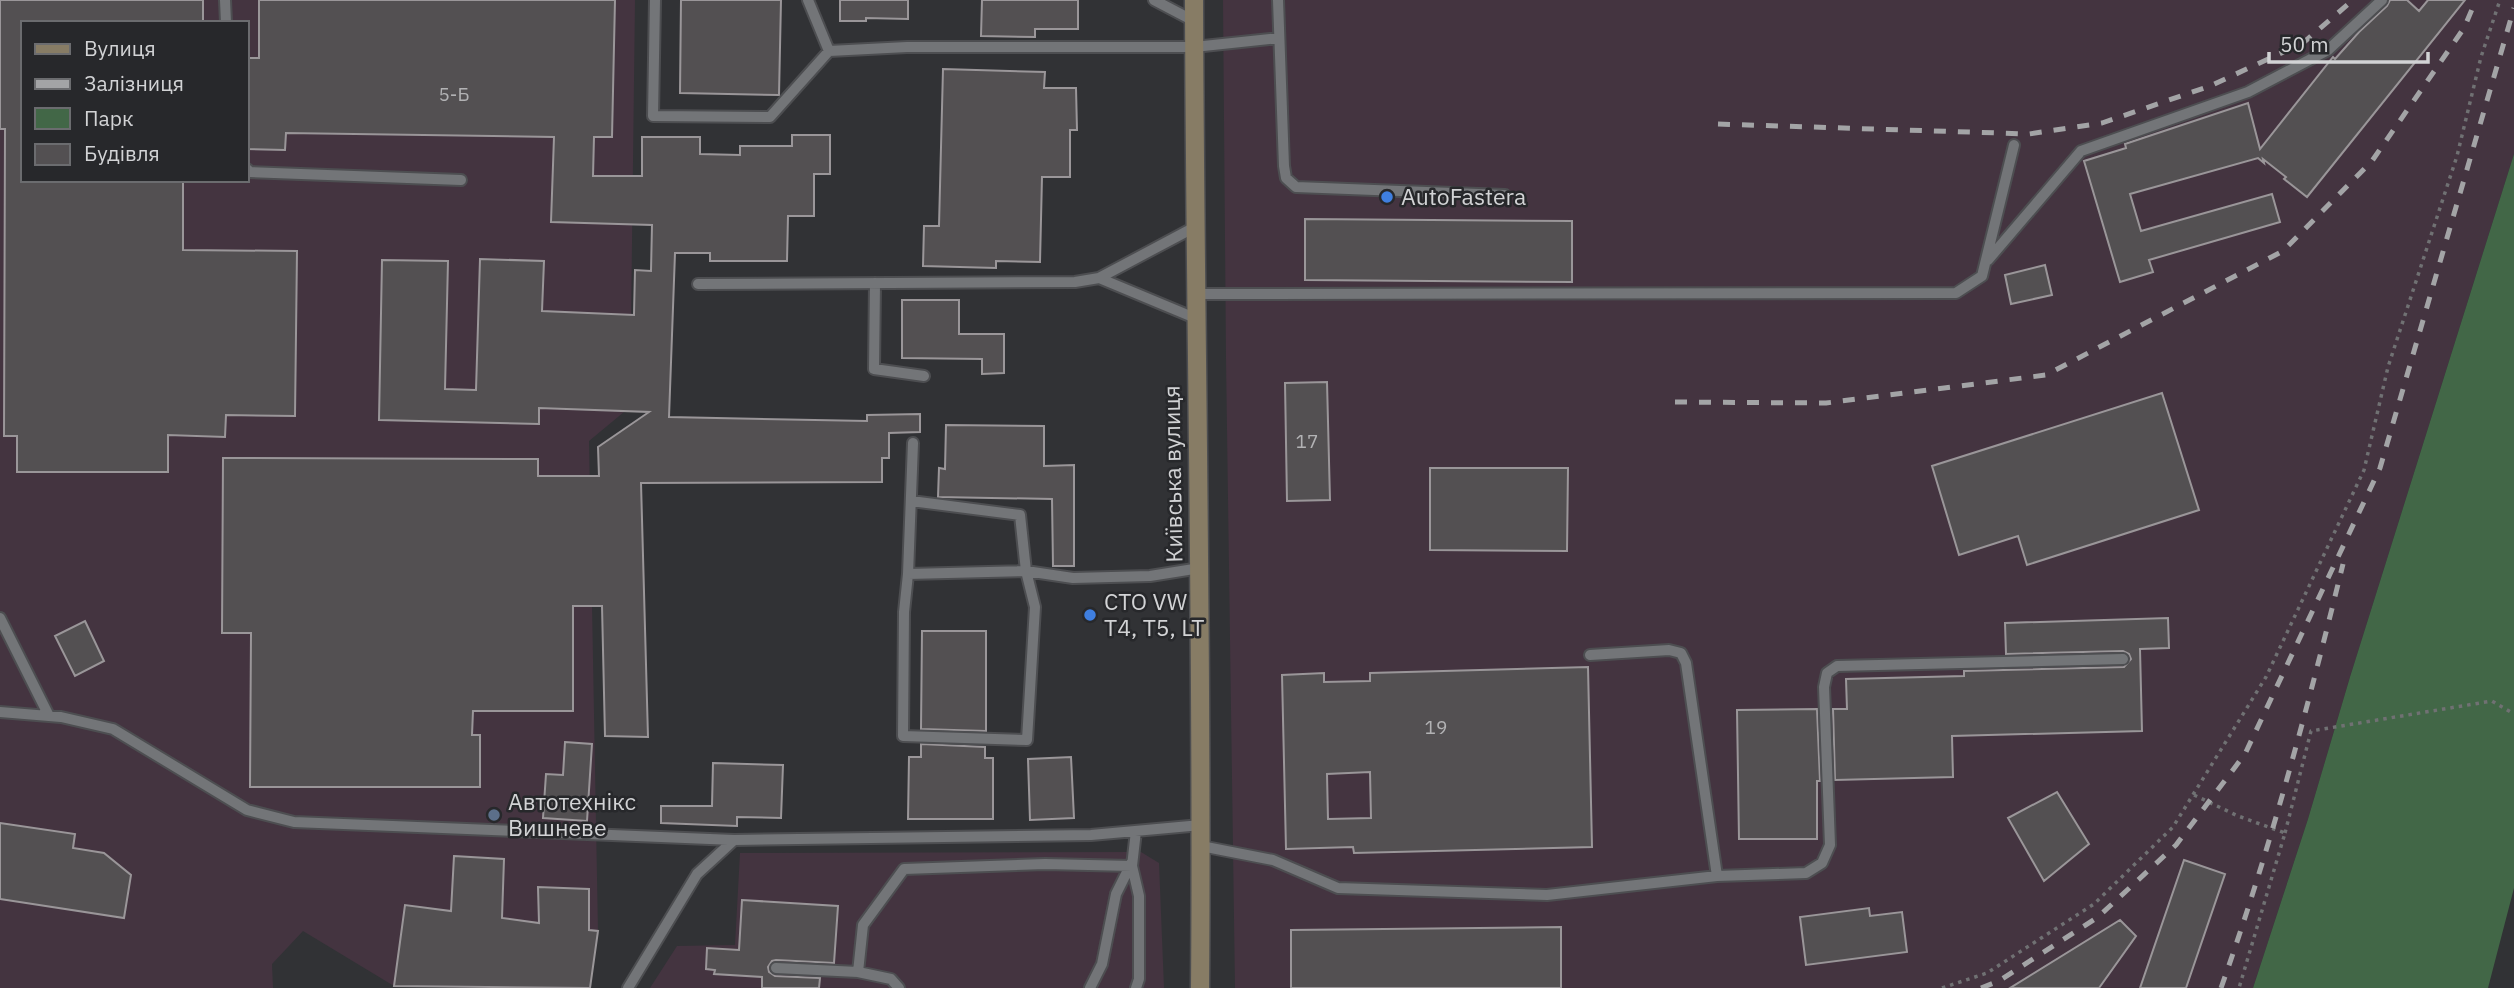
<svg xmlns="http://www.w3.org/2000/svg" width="2514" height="988" viewBox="0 0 2514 988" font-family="'IBM Plex Sans',sans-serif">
	<rect width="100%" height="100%" fill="#313235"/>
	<!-- industrial -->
	<path fill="#443440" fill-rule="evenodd" d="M0,0h635l-5,407 -41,34 9,490 -8,57 -196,-2 -91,-55 -31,33 1,24h-273zM23,23h224v157h-224z
		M1223,0h1291v154l-164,523 -42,142 -55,169h-1018l-9,-629z
		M1141,852l18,11 5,125h-514l27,-42 58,-1 5,-92z"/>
	<!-- green -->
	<path fill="#426747" d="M2514,154v734l-26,100h-235l55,-169 42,-142z"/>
	<!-- building -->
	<path fill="#535052" stroke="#9a9699" stroke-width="2" fill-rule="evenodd" d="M0,0h203v23h-180v157h160v70l114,1 -2,165 -69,-1 -1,22 -57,-2v37h-151v-36h-13l1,-307h-5z
		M259,0h356l-3,137h-18l-1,39h49v-39h58v17l40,1v-9h52v-11h38v39h-16v42h-26l-1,45h-77v-8h-35l-6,164 198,4v-6l53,-1v18l-31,1v25h-7v24l-241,1 7,254 -43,-1 -3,-130h-29v105h-100l-1,24h8v52h-230l1,-154h-29l1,-175 315,1v17h61l-1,-29 51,-35 -110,-4v16l-160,-4 3,-160 66,1 -3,128 31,1 4,-131 64,2 -2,50 92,4 1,-45 16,1 1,-46 -101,-3 3,-85 -268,-4 -1,17 -38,-1v-91h12z
		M681,0h100l-2,95 -99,-2z
		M840,0h68v19l-42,-1v3h-26z
		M982,0h96v29h-43v8l-54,-1z
		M2390,0h17l12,11 9,-11h37l-158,197 -23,-18 2,-2 -23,-18 1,4 -6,-5 -128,36 11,37 131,-37 8,28 -131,38 4,12 -33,10 -36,-121 42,-13 -1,-4 123,-41 12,46 73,-92 2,2 24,-27 28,-26z
		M943,69l102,3 -1,16h32l1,42h-7v47h-28l-2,85 -44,-1v7l-73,-2 1,-40h15z
		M1305,219l267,2v61l-267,-2z
		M2045,265l7,30 -41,9 -6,-29z
		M902,300h57v34h45v39l-22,1v-15l-80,-1z
		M1327,382l3,118 -43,1 -2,-118z
		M2162,393l37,117 -172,55 -9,-29 -59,19 -27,-89z
		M946,425l98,1v40l30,-1v101h-21l-1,-67 -114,-2 1,-29 6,1z
		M1430,468h138l-1,83 -137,-1z
		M2168,618l1,30 -29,1 2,82 -190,5 1,41 -118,3 -2,-71h14l-1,-30 118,-3v-5l160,-4 7,-8 -2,-5 -6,-3 -117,3 -1,-31z
		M85,621l19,40 -29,15 -20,-40z
		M922,631h64v100l-65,-2z
		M1588,667l4,180 -238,6 -1,-6 -67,2 -4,-174 42,-2v9l46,-1v-8zM1370,772l1,46 -43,1 -1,-45z
		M1817,709l3,72h-3v58h-78l-2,-129z
		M565,742l27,2 -5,77 -44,-3 3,-44 17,1z
		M921,744l64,3v11h8v61h-85l1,-62h12z
		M1071,757l3,61 -44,2 -2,-61z
		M713,763l70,2 -2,53 -44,-1v9l-76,-3v-17h51z
		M2057,792l32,52 -45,37 -36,-63z
		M0,823l75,11 -2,14 31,5 27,22 -7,43 -124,-19z
		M454,856l50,3 -2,59 37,5 -1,-36 51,2v41l9,1 -8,57 -196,-2 11,-81 46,6z
		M2184,860l41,14 -39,114h-46z
		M742,900l96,6 -4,57 -58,-3 -4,1 -4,6 1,5 6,4 45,2 -1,10h-57v-11l-48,-3 1,-4 -9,-1 1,-21 32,2z
		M1869,908l1,8 32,-4 5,40 -101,13 -6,-48z
		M2120,920l16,16 -37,52h-89z
		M1561,927v61h-270v-58z"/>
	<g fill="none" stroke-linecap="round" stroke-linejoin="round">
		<defs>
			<path id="lane" d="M225,0l1,23
				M655,0l-2,116 117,1 59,-66 78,-4h287l85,-9
				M808,0l21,51
				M1154,0l40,21
				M1278,0l6,166 2,12 10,9 209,8
				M247,169l3,3 211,8
				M1988,260l93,-109 167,-59 80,-42 54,-50
				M875,283l-1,86 50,7
				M698,284l377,-2 24,-4
				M1195,294l761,-1 26,-17 32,-131
				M1195,318l-96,-40 96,-51
				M913,443l-5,131 118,-3 47,7 77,-2 50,-8
				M908,574l-4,38 -1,124 124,4 8,-133 -9,-36 -6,-56 -109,-14
				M0,618l49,98
				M1590,655l79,-5 12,3 5,10 31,213
				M0,712l61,5 52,12 134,81 47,12 440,18 357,-5 110,-10
				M1201,846l72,14 65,28 209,7 170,-19 89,-3 16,-10 8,-18 -6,-158 3,-14 10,-7 286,-7
				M776,968l82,4
				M628,988l69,-114 37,-34
				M899,988l-8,-9 -33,-7 5,-47 41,-56 141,-5 87,2
				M1090,988l12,-24 14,-70 16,-32
				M1136,988l3,-9v-83l-7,-30 4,-35"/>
			<path id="secondary" d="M1194,0c1,329 9,659 6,988"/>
		</defs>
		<!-- lane casing -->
		<use href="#lane" stroke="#4d4e51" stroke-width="14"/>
		<!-- secondary casing -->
		<use href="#secondary" stroke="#4d4e51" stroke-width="21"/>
		<!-- path -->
		<path stroke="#707173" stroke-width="3.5" stroke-dasharray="3.5 5" stroke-linecap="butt" d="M2194,795l44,21 47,17 -46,155
			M2285,833l26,-102 181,-30 22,13
			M1942,988l45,-15 107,-69 79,-77 93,-150 98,-207 24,-103 69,-211 24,-99 19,-57"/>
		<!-- lane -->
		<use href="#lane" stroke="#737578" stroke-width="10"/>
		<!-- secondary -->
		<use href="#secondary" stroke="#877c65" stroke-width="18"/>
		<!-- rail -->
		<path stroke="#a3a4a6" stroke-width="5" stroke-dasharray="12 12" stroke-linecap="butt" d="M1718,124l311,10 73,-11 108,-37 93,-43 50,-43
			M1675,402l151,1 220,-28 237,-124 89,-90 92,-133 12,-28
			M1981,988l18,-7 99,-64 78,-72 69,-91 135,-286 134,-460
			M2221,988c49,-138 87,-281 122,-424"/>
	</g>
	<!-- markers -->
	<g fill="#3f7fe0" stroke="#27282b" stroke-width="2.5">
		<circle cx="1387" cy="197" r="7"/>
		<circle cx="1090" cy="615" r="7"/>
	</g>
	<circle fill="#5c6f8a" stroke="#27282b" stroke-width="2.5" cx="494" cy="815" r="7"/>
	<g text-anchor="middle" stroke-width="5" stroke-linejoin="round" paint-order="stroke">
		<!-- number labels -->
		<g font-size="19" fill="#b2b2b4">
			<text x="454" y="101">5-Б</text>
			<text x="1307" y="448">17</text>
			<text x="1436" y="734">19</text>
		</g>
		<!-- poi labels -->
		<g font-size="23" fill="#d2d3d5" stroke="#27282b" text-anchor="start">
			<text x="1401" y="205">AutoFastera</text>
			<text x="1104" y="610">СТО VW<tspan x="1104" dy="26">T4, T5, LT</tspan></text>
			<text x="508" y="810">Автотехнікс<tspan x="508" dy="26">Вишневе</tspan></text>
		</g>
		<!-- street labels -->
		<g font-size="23" fill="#d2d3d5" stroke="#27282b">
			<text transform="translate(1173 474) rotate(-91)" y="8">Київська вулиця</text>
		</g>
	</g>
	<!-- legend -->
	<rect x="21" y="21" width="228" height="161" fill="#27282b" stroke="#6b6c6f" stroke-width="2"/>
	<rect x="35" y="44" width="35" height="10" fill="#877c65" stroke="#6b6c6f" stroke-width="2"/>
	<text x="84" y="56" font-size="21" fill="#d2d3d5">Вулиця</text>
	<rect x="35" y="79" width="35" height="10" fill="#a3a4a6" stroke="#6b6c6f" stroke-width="2"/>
	<text x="84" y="91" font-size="21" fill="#d2d3d5">Залізниця</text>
	<rect x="35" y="108" width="35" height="21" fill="#426747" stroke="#6b6c6f" stroke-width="2"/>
	<text x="84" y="126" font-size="21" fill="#d2d3d5">Парк</text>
	<rect x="35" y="144" width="35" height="21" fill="#535052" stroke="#6b6c6f" stroke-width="2"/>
	<text x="84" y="161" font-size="21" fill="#d2d3d5">Будівля</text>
	<!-- scale -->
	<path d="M2269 52v10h159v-10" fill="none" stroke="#d2d3d5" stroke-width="3.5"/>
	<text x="2280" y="52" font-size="21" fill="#d2d3d5" stroke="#27282b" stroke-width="5" paint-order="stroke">50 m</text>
</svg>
